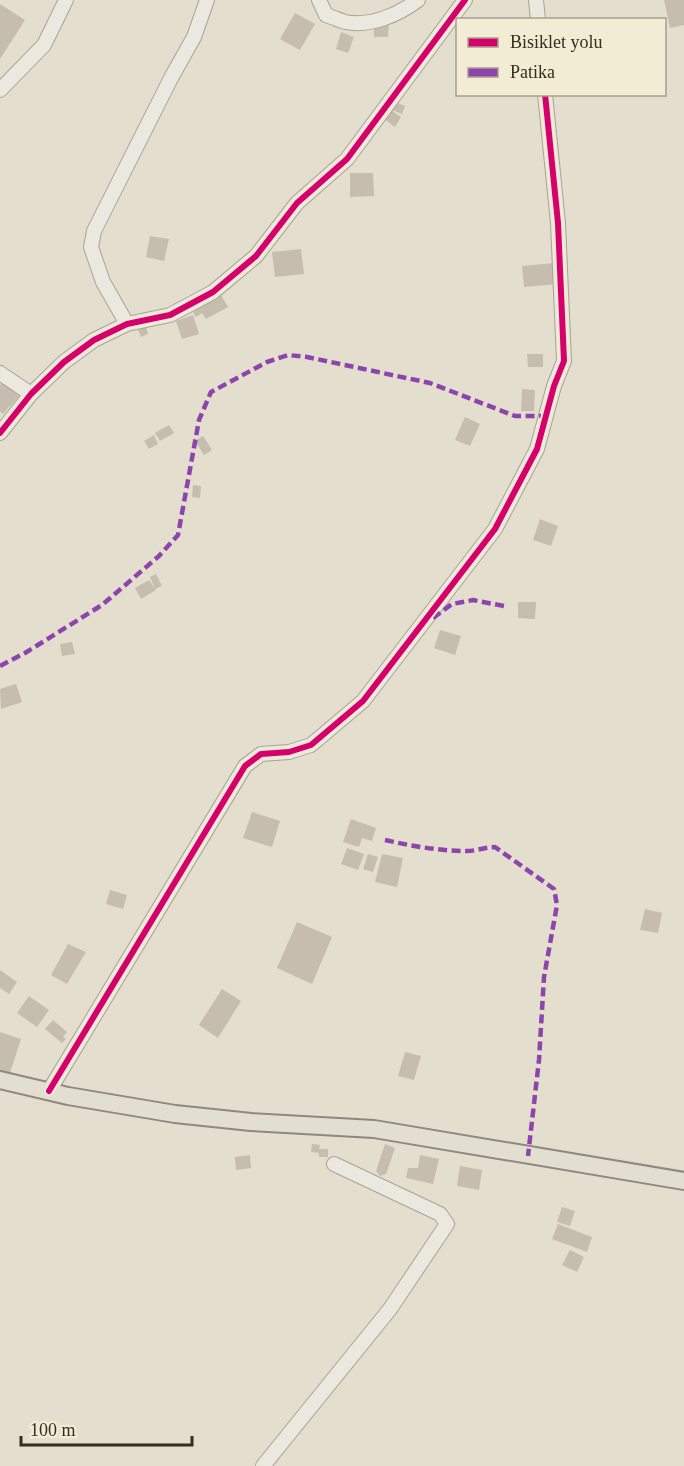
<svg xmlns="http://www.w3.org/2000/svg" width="684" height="1466" viewBox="0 0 684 1466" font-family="Georgia,serif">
	<rect width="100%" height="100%" fill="#e3decd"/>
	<!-- building -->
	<path fill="#c6bdae" d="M664,0h20v25l-14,3z
		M0,4l25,16 -25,39z
		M295,13l20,11 -15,26 -20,-11z
		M374,22l15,1 -1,14h-14z
		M341,32l13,5 -6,16 -12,-4z
		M393,101l12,5 -3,8 -12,-5z
		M391,110l10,7 -6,10 -11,-8z
		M350,173h23l1,23 -24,1z
		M150,236l19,3 -5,22 -18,-4z
		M301,249l3,25 -29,3 -3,-25z
		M555,263l2,21 -33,3 -2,-21z
		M221,295l7,12 -22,12 -4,-6 -6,4 -3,-5z
		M193,315l6,19 -17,5 -6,-18z
		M146,327l2,7 -7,3 -3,-7z
		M527,354h16v13h-15z
		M3,382l16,14 -16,18 -3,-3v-26z
		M522,389l13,1 -1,21h-13z
		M465,417l15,7 -10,22 -15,-6z
		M169,425l5,8 -14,8 -5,-8z
		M154,435l4,9 -9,5 -5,-8z
		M203,436l9,14 -8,5 -9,-14z
		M193,485l8,1 -1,12 -8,-1z
		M540,519l18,7 -7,20 -18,-6z
		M156,574l6,12 -7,3 -5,-12z
		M149,580l7,10 -15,9 -6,-11z
		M518,602h18l-1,17 -17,-1z
		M440,630l21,6 -6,19 -21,-7z
		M72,642l3,12 -13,2 -2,-12z
		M16,684l6,18 -21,7 -1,-20z
		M252,812l28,9 -8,26 -29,-9z
		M351,819l25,9 -4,13 -10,-3 -3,9 -16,-5z
		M347,848l17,6 -6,16 -17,-6z
		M368,854l10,3 -5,15 -10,-3z
		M382,854l21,4 -6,29 -22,-5z
		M110,890l17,5 -4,14 -17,-5z
		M645,909l17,4 -4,20 -18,-3z
		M297,922l35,15 -20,47 -35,-16z
		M68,944l18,8 -19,32 -16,-9z
		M0,970l17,12 -8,12 -9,-6z
		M222,989l19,12 -23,37 -19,-13z
		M29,996l20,14 -12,17 -20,-14z
		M53,1020l14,12 -4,5 3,2 -4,4 -17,-14z
		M0,1032l21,7 -13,40 -8,-3z
		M405,1052l16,4 -7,24 -16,-4z
		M312,1144l8,1 -1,4h9v8h-9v-4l-8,-1z
		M385,1144l10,4 -9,26 -6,2 -4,-5z
		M250,1155l1,13 -15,2 -1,-13z
		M420,1155l19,4 -6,25 -27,-6 2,-10h10z
		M460,1166l22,4 -3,20 -22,-4z
		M562,1207l13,4 -5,15 -13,-4z
		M558,1224l34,13 -5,15 -35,-13z
		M570,1250l14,7 -7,15 -15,-7z"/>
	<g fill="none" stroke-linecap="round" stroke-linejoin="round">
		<defs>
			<path id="minor" d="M319,0l7,15c6,2 13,5 19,7 25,5 53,-7 73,-22
				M536,0l2,20
				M0,90l44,-45 22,-45
				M127,324l-24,-42 -12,-35 3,-16 77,-153 23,-41 13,-37
				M0,373l31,21
				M0,433l31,-39 33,-32 30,-22 33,-16 43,-9 43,-23 43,-36 41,-53 50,-44 118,-159
				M49,1091l196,-325 16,-12 28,-2 22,-7 52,-44 132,-172 42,-80 17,-63 10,-25 -6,-138 -13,-129
				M263,1466l127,-157 57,-85 -7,-10 -106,-50"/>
			<path id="major" d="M0,1080l68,16 107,18 76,8 123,7 310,52"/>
		</defs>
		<!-- minor casing -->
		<use href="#minor" stroke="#a8a396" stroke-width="16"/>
		<!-- major casing -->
		<use href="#major" stroke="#8e887d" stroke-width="20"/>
		<!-- minor -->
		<use href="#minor" stroke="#ebe8df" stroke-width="14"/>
		<!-- major -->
		<use href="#major" stroke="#e2dfd1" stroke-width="16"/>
		<!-- quiet -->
		<path stroke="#8e44ad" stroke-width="4.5" stroke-dasharray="9 4.5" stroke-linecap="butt" d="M433,618l19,-14 21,-4 31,6
			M0,666l25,-13 77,-48 57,-49 19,-21 21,-115 12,-28 56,-30 21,-7 19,2 123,26 85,33h30
			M385,840c27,6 54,11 82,11 10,0 18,-4 28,-4l59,42 3,16 -13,72 -5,83 -11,96"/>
		<defs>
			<path id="cycleway" d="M0,433l31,-39 33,-32 30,-22 33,-16 43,-9 43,-23 43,-36 41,-53 50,-44 118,-159
				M49,1091l196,-325 16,-12 28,-2 22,-7 52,-44 132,-172 42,-80 17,-63 10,-25 -6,-138 -13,-129"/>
		</defs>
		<!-- cycleway casing -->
		<use href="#cycleway" stroke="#f3ecd4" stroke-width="10"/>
		<!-- cycleway -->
		<use href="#cycleway" stroke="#d6006c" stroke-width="6"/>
	</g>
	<!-- legend -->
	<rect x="456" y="18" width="210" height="78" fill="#f3ecd4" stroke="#a79f8c" stroke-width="1.5"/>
	<rect x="468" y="38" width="30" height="9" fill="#d6006c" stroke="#a79f8c" stroke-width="1.5"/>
	<text x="510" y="48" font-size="18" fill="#362c1f">Bisiklet yolu</text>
	<rect x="468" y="68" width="30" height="9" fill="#8e44ad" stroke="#a79f8c" stroke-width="1.5"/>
	<text x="510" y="78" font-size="18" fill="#362c1f">Patika</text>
	<!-- scale -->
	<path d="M21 1436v9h171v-9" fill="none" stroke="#362c1f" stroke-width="3"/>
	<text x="30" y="1436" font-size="18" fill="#362c1f" stroke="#f3ecd4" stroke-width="4.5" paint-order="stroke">100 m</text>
</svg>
